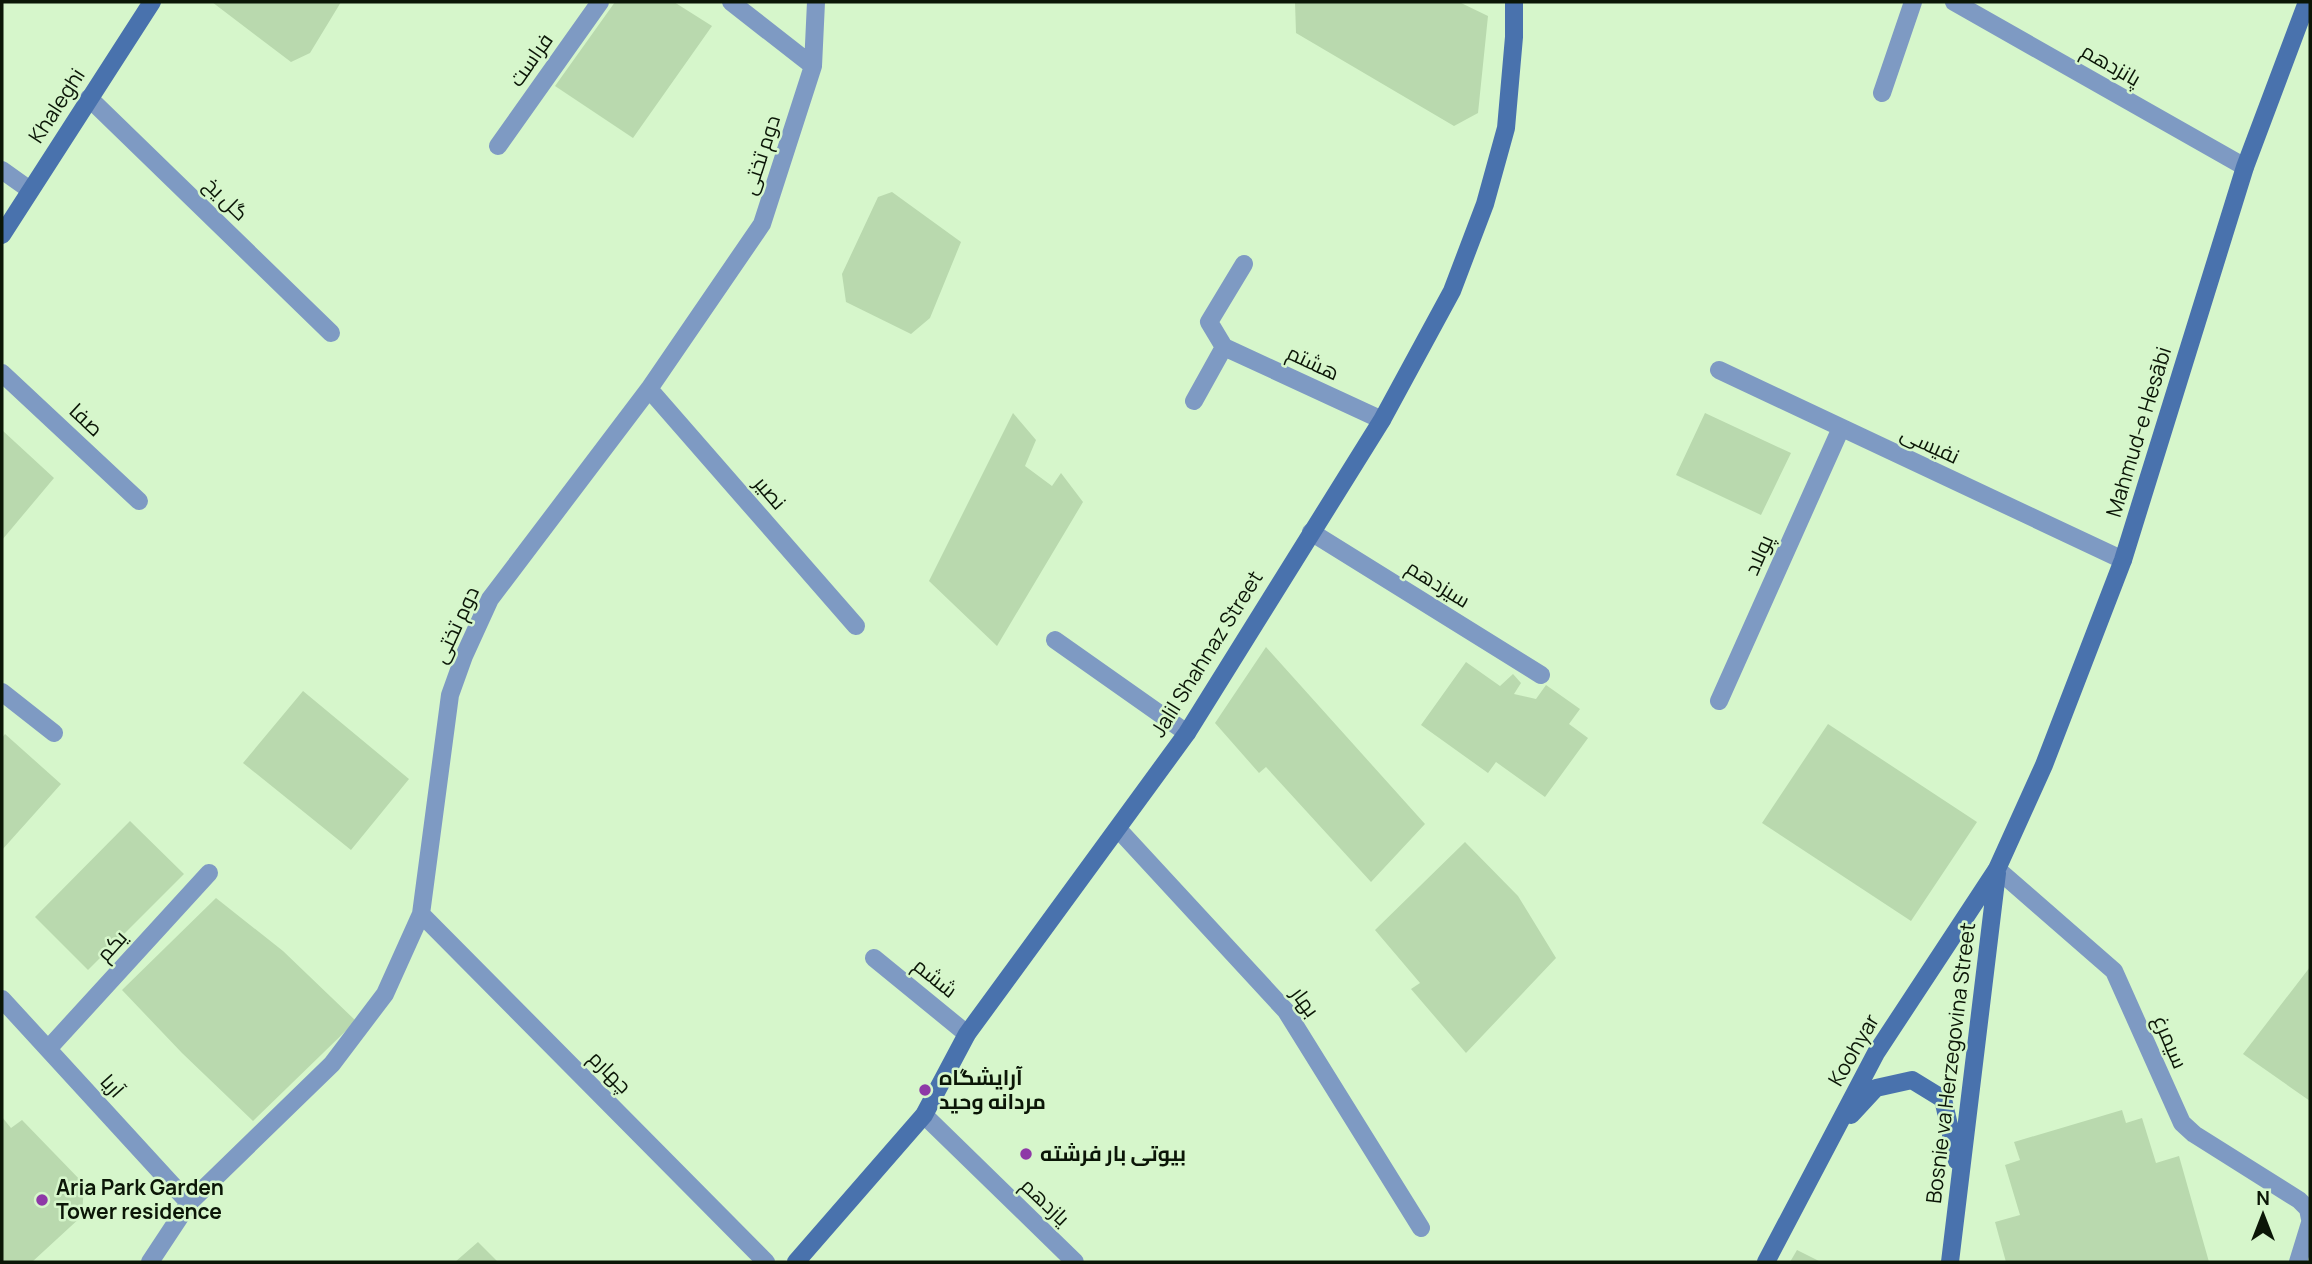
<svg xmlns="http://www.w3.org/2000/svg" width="2312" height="1264" viewBox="0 0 2312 1264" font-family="Manrope,Cairo,sans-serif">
	<rect width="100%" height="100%" fill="#d6f6cb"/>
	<!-- building -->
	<path fill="#b9d9ae" d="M212,2h129l-31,51 -19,9z
		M615,2h59l38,24 -79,112 -78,-52z
		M1295,2h164l29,14 -10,97 -24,13 -158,-93z
		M892,192l69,50 -31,76 -19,16 -65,-32 -4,-28 36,-77z
		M1013,413l23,27 -11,26 27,20 9,-13 22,29 -86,144 -68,-65z
		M1705,413l86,40 -30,62 -85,-40z
		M2,430l52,48 -52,62z
		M1266,647l159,177 -54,58 -105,-115 -7,6 -44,-50z
		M1466,662l34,24 13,-12 8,9 -7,11 22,5 10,-14 34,24 -11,15 19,14 -43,59 -49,-35 -8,11 -67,-48z
		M303,691l106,88 -58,71 -108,-87z
		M1828,724l149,98 -66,99 -149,-98z
		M5,734l56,50 -59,66v-112z
		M130,821l54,53 -96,96 -53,-53z
		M1465,842l53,54 38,62 -90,95 -55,-64 9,-6 -45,-53z
		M216,898l67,53 73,70 -103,100 -71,-68 -60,-63z
		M2310,967v134l-67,-47z
		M2122,1110l4,13 16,-5 14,45 23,-7 30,106h-203l-11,-40 25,-7 -15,-50 15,-5 -6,-18z
		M2,1117l9,11 11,-8 62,64 -2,32 -50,46h-30z
		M478,1242l20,20h-43z
		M1797,1250l24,12h-31z"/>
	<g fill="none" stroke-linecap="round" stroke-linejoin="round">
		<!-- lane -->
		<path stroke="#7e9ac3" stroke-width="18" d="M1882,93l31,-91"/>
		<!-- street -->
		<path stroke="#7e9ac3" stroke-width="18" d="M731,2l82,64
			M1954,2l291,165
			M89,98l242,235
			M498,146l102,-144
			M2,170l28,20
			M1224,347l158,73
			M1719,370l404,190
			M2,373l137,128
			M649,389l207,237
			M1194,401l30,-54 -15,-25 35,-58
			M1311,532l230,143
			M1055,640l132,93
			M2,692l52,41
			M1719,701l122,-273
			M1118,829l168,182 135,217
			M1997,869l117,102 68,152 12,11 105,66 9,9 2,10
			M421,914l345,348
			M874,958l93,76
			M2,999l187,204
			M48,1049l161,-176
			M924,1115l151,147
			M150,1262l39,-59 143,-139 53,-70 36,-80 29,-219 14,-39 26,-57 159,-210 113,-165 51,-158 3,-64
			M2298,1262l12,-39"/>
		<!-- secondary -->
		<path stroke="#4972ad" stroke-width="18" d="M2,235l150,-233
			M1851,1115l25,-27 36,-8 31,19 14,62
			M796,1262l128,-147 43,-81 220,-301 195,-313 70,-129 33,-87 21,-76 8,-91v-35
			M1766,1262l110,-209 121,-184 47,-104 79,-205 122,-393 62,-165
			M1950,1262l47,-389"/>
	</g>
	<!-- markers -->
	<g fill="#8e39a7" stroke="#d6f6cb" stroke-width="2.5">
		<circle cx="925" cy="1090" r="7"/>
		<circle cx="1026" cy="1154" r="7"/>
		<circle cx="42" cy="1200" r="7"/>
	</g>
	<g text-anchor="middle" stroke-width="5" stroke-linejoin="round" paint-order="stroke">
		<!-- street labels -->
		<g font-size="21" fill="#0b1607" stroke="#d6f6cb">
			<text transform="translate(531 60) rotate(-55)" y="7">فراست</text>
			<text transform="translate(2111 65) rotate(30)" y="7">پانزدهم</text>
			<text transform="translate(57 106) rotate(-57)" y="7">Khaleghi</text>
			<text transform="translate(761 155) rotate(-72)" y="7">دوم تختی</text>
			<text transform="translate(226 199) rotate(44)" y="7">گل یخ</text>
			<text transform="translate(1313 363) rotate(25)" y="7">هشتم</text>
			<text transform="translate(86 420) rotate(43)" y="7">صفا</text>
			<text transform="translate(2139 432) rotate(-73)" y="7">Mahmud-e Hesābi</text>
			<text transform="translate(1930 445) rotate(25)" y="7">نفیسی</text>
			<text transform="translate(770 493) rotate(49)" y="7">نصیر</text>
			<text transform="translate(1759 555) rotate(-66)" y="7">پولاد</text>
			<text transform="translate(1438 584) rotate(32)" y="7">سیزدهم</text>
			<text transform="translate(456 625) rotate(-65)" y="7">دوم تختی</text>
			<text transform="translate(1207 654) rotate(-58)" y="7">Jalil Shahnaz Street</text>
			<text transform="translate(112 946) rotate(-48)" y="7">یکم</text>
			<text transform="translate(935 978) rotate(39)" y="7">ششم</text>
			<text transform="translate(1305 1002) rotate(54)" y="7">بهار</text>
			<text transform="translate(2170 1042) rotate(67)" y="7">سیمرغ</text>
			<text transform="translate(1854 1050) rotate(-60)" y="7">Koohyar</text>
			<text transform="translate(1951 1063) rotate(-83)" y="7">Bosnie va Herzegovina Street</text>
			<text transform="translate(610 1072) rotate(45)" y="7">چهارم</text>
			<text transform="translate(112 1086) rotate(48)" y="7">آریا</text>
			<text transform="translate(1045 1202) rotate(44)" y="7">یازدهم</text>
		</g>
		<!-- poi labels -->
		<g font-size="21" font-weight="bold" fill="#0b1607" stroke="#d6f6cb" text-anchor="start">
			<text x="939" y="1085">آرایشگاه<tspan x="939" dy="24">مردانه وحید</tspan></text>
			<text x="1040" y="1161">بیوتی بار فرشته</text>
			<text x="56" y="1195">Aria Park Garden<tspan x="56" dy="24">Tower residence</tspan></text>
		</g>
	</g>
	<!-- border -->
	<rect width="2312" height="1264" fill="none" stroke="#0b1607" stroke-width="7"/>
	<!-- north arrow -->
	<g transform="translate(2263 1215)" stroke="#d6f6cb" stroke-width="5" paint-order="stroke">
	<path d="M0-5L12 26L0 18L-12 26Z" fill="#0b1607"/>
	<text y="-10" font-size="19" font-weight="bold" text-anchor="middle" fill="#0b1607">N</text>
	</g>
</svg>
